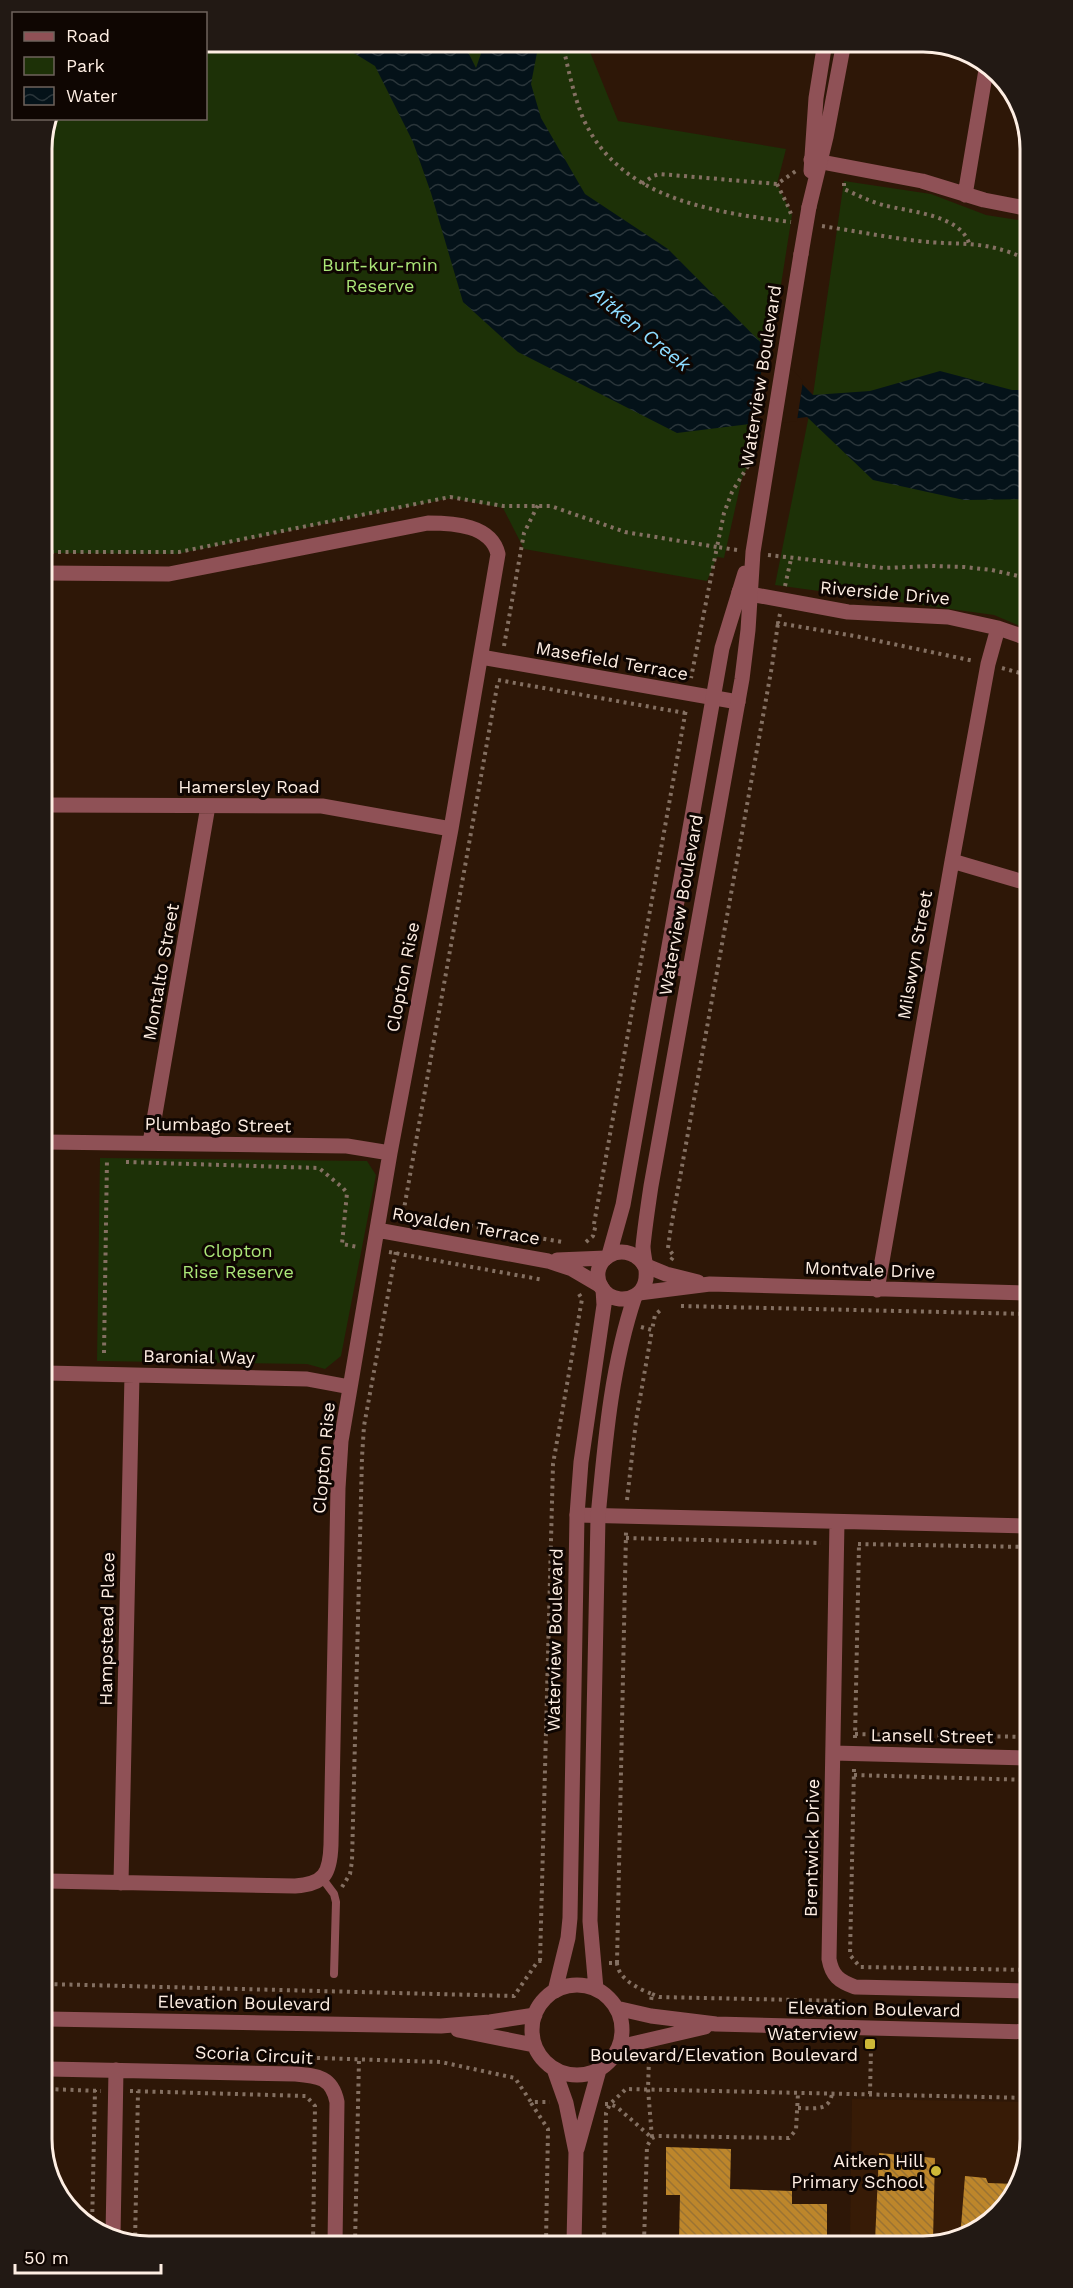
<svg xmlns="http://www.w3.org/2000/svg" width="1073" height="2288" viewBox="0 0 1073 2288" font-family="'Work Sans',sans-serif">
	<defs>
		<pattern id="water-waves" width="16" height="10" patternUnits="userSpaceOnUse" patternTransform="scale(1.5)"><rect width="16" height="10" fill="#041219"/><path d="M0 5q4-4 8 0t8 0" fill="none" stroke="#2a353a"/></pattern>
		<pattern id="building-back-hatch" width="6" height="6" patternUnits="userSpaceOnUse" patternTransform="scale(1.5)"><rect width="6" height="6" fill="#bd862b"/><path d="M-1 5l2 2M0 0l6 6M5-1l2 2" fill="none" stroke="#9b7332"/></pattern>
	</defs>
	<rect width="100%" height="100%" fill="#2e1707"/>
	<!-- built -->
	<path fill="#371b06" d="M852,2099l179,3v37l-22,65 -50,36 -109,1z"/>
	<!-- park -->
	<path fill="#1d3107" d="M206,42h380l32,79 168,28 -9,35 15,31 -35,222 -8,27 -7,14 -18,80 -7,-1 -10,24 -183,-32 -21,-41 -52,-10 -275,56 -133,-1 -1,-410 11,-24 153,-1z
		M844,181l87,13 55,21 39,6 2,408 -33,-14 -219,-30 38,-190z
		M100,1158l267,3 9,14 -35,181 -16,13 -18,-5 -210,-3z"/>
	<!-- water -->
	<path fill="url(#water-waves)" d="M336,42h127l13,26 9,-26h54l-8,42 10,34 44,76 83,55 145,146 57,-4 70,-20 72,19h14v109l-62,1 -91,-20 -66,-63 -130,16 -159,-81 -55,-50 -32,-109 -18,-51 -38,-76z"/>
	<!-- pier -->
	<path fill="#2e1707" d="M766,343l37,38 -6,40 -45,6z"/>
	<!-- building -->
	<path fill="url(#building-back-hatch)" d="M666,2147l65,2 -1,40 62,2v13h35v37l-148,1 1,-47h-14z
		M879,2153l56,5 -2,82 -58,1z
		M965,2176l21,2 2,5 28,1 -7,20 -49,35z"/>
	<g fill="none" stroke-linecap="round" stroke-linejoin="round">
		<!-- path -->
		<path stroke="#847062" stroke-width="4" stroke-dasharray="3 4.5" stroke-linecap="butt" d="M562,42c6,25 11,52 21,76 36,81 129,94 208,104
			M844,183v6c13,6 25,12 39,16 26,7 76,9 86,38
			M642,184l11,-8 7,-2 117,10 19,-13
			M777,184l10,20
			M822,226c32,5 64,11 96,15 43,5 65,-2 108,18
			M737,550l-20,-3 7,-34 8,-21 16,-26
			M43,552h136l271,-55 53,9h48l74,26 92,15 -26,131
			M768,555l116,13 48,-2 32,1 28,3 35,8
			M785,586l6,-27
			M780,614l-2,9 77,13 119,25
			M504,646l20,-113 14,-28
			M1002,668l25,7
			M498,680l187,33
			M126,1162l193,6 24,20 4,5 -5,51 16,3
			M403,1214l159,28
			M402,1220l96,-539
			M594,1224l92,-515
			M586,1242l7,-6 3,-12
			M389,1252l155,28
			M671,1260l3,-4 -6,-8 2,-15 102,-567 6,-43
			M681,1306l348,8
			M641,1327l11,3 3,-15 8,-7
			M104,1353l3,-195
			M627,1500l9,-79 16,-91
			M626,1538l195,5
			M858,1544l171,3
			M855,1734l175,3
			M855,1738l4,-194
			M854,1769l-4,186 10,12 171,3
			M854,1775l176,5
			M342,1887l8,-13 2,-13 10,-404 2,-31 32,-175
			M540,1961l13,-497 29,-165 -3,-5
			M609,1963h8c1,16 22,26 35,31l-1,7
			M617,1963l9,-431
			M47,1984l467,12 24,-35h4
			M652,1994l7,3 183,4
			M317,2058l124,4 74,16 16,24h19
			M48,2089l53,2
			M130,2091l176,5 9,10 -2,139
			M870,2094l1,-46h6
			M531,2103l17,26 -2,114
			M605,2104h5l16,-15 405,9
			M798,2108c15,0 32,4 34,-15
			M92,2227l3,-137
			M644,2242l3,-96 5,-8 6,-2 131,2 7,-8 2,-37
			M135,2243l3,-152
			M604,2243l2,-130 4,-9 7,3 35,31 -4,-49 1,-32
			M355,2244l4,-185"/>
		<!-- service -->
		<path stroke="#8f5156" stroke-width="8" d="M322,1878l12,16 2,8 -2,72"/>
		<!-- minor -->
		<path stroke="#8f5156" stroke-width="15" d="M811,160l111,21 62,19 41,8
			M965,195l22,-131
			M43,573l126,1 259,-51c26,0 63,2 70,31l-47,275 -61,324 -49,288 -3,47 -7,357c-1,28 -6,39 -36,41l-248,-5
			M739,592l109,20 100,5 50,11 29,10
			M481,657l257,45
			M44,805l278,1 129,23
			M952,861l75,22
			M666,966l23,4
			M45,1142l302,4 43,7
			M150,1143l58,-337
			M377,1230l171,31 24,8 29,17
			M557,1260l49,-2
			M644,1265l22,9 32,8
			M877,1290l75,-429 36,-197 10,-36
			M639,1293l71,-9 319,9
			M46,1373l261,6 43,8
			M577,1515l452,11
			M837,1522l-8,437c3,17 10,22 26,28l176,4
			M833,1753l197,5
			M121,1883l11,-508
			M48,2069l247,5c23,2 37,3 42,28l-2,142
			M113,2235l3,-165"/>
		<!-- tertiary -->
		<path stroke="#8f5156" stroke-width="15" d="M811,171l5,-73 9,-56
			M809,207l17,-70 18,-95
			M609,1255l14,-50 99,-557 23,-75
			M643,1263c-20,-25 -56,-3 -42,24 4,7 11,11 19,12 11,1 22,-5 25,-16 4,-12 -2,-25 -2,-37 2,-20 5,-40 8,-60l91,-507 6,-49 5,-78 48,-298
			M532 2030a45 45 0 1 1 90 0a45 45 0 1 1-90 0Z
			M596,1989l-6,-68 8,-404c7,-74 13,-150 37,-221
			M555,1991l13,-53 2,-20 7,-403 4,-53 23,-157 -1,-16
			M616,2008l35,8 65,8 315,8
			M47,2019l394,7 49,-4 45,-7
			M458,2030l76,15
			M619,2047l86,-20
			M554,2069l12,34 10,49 -2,91
			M577,2149l22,-79"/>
		<!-- path-bridge -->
		<path stroke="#847062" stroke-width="4" stroke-dasharray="3 4.5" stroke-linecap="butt" d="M787,204l4,10"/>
		<!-- tertiary-bridge -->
		<path stroke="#8f5156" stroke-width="15" d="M801,254l8,-47"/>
	</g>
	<!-- markers -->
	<g fill="#ceb837" stroke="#0f0602" stroke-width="2">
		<rect x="864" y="2038" width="12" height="12" rx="3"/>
		<circle cx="936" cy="2171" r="6"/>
	</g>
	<g text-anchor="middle" stroke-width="6" stroke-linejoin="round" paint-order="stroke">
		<!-- park labels -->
		<g font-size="18" fill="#abe678" stroke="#0f0602">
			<text x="380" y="271">Burt-kur-min<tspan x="380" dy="21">Reserve</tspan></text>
			<text x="238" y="1257">Clopton<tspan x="238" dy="21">Rise Reserve</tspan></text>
		</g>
		<!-- street labels -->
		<g font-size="18" fill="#feeee3" stroke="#0f0602">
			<text transform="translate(761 376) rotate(-81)" y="6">Waterview Boulevard</text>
			<text transform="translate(885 593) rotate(5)" y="6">Riverside Drive</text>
			<text transform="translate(612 661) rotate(10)" y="6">Masefield Terrace</text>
			<text x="249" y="793">Hamersley Road</text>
			<text transform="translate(681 905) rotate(-80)" y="6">Waterview Boulevard</text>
			<text transform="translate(915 955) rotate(-80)" y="6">Milswyn Street</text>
			<text transform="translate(161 972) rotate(-80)" y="6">Montalto Street</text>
			<text transform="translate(403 977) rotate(-79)" y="6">Clopton Rise</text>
			<text transform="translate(218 1125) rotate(1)" y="6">Plumbago Street</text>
			<text transform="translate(466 1226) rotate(10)" y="6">Royalden Terrace</text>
			<text transform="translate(870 1270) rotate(2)" y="6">Montvale Drive</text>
			<text transform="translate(199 1357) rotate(1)" y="6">Baronial Way</text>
			<text transform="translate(324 1458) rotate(-85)" y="6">Clopton Rise</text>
			<text transform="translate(107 1629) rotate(-89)" y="6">Hampstead Place</text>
			<text transform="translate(555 1640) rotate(-89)" y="6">Waterview Boulevard</text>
			<text transform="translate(932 1736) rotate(1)" y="6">Lansell Street</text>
			<text transform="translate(812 1848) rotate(-89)" y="6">Brentwick Drive</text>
			<text transform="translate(244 2003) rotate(1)" y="6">Elevation Boulevard</text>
			<text transform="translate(874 2009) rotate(1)" y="6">Elevation Boulevard</text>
			<text transform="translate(254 2055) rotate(3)" y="6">Scoria Circuit</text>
		</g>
		<!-- poi labels -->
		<g font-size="18" fill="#feeee3" stroke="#0f0602" text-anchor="end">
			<text x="858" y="2040">Waterview<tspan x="858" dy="21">Boulevard/Elevation Boulevard</tspan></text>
			<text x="924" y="2167">Aitken Hill<tspan x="924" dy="21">Primary School</tspan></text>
		</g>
		<!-- water labels -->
		<g font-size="20" font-style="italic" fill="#8cdbff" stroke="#0f0602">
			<text transform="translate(641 329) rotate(39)" y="7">Aitken Creek</text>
		</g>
	</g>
	<!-- crop -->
	<path d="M0 0H1073V2288H0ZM149 52H923A97 97 0 0 1 1020 149V2139A97 97 0 0 1 923 2236H149A97 97 0 0 1 52 2139V149A97 97 0 0 1 149 52Z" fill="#221914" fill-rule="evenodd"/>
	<path fill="none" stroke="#feeee3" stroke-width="3" d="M149 52H923A97 97 0 0 1 1020 149V2139A97 97 0 0 1 923 2236H149A97 97 0 0 1 52 2139V149A97 97 0 0 1 149 52Z"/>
	<!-- legend -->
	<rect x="12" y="12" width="195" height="108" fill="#0f0602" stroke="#6f635c" stroke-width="1.5"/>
	<rect x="24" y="32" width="30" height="9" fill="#8f5156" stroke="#6f635c" stroke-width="1.5"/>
	<text x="66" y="42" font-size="18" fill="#feeee3">Road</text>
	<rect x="24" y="57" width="30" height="18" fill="#1d3107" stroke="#6f635c" stroke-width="1.5"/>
	<text x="66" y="72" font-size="18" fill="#feeee3">Park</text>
	<rect x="24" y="87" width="30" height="18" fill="url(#water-waves)" stroke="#6f635c" stroke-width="1.5"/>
	<text x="66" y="102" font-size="18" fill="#feeee3">Water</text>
	<!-- scale -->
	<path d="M15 2264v9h146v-9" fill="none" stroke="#feeee3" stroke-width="3"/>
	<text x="24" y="2264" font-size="18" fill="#feeee3" stroke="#0f0602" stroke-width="4.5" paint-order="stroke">50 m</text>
</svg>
